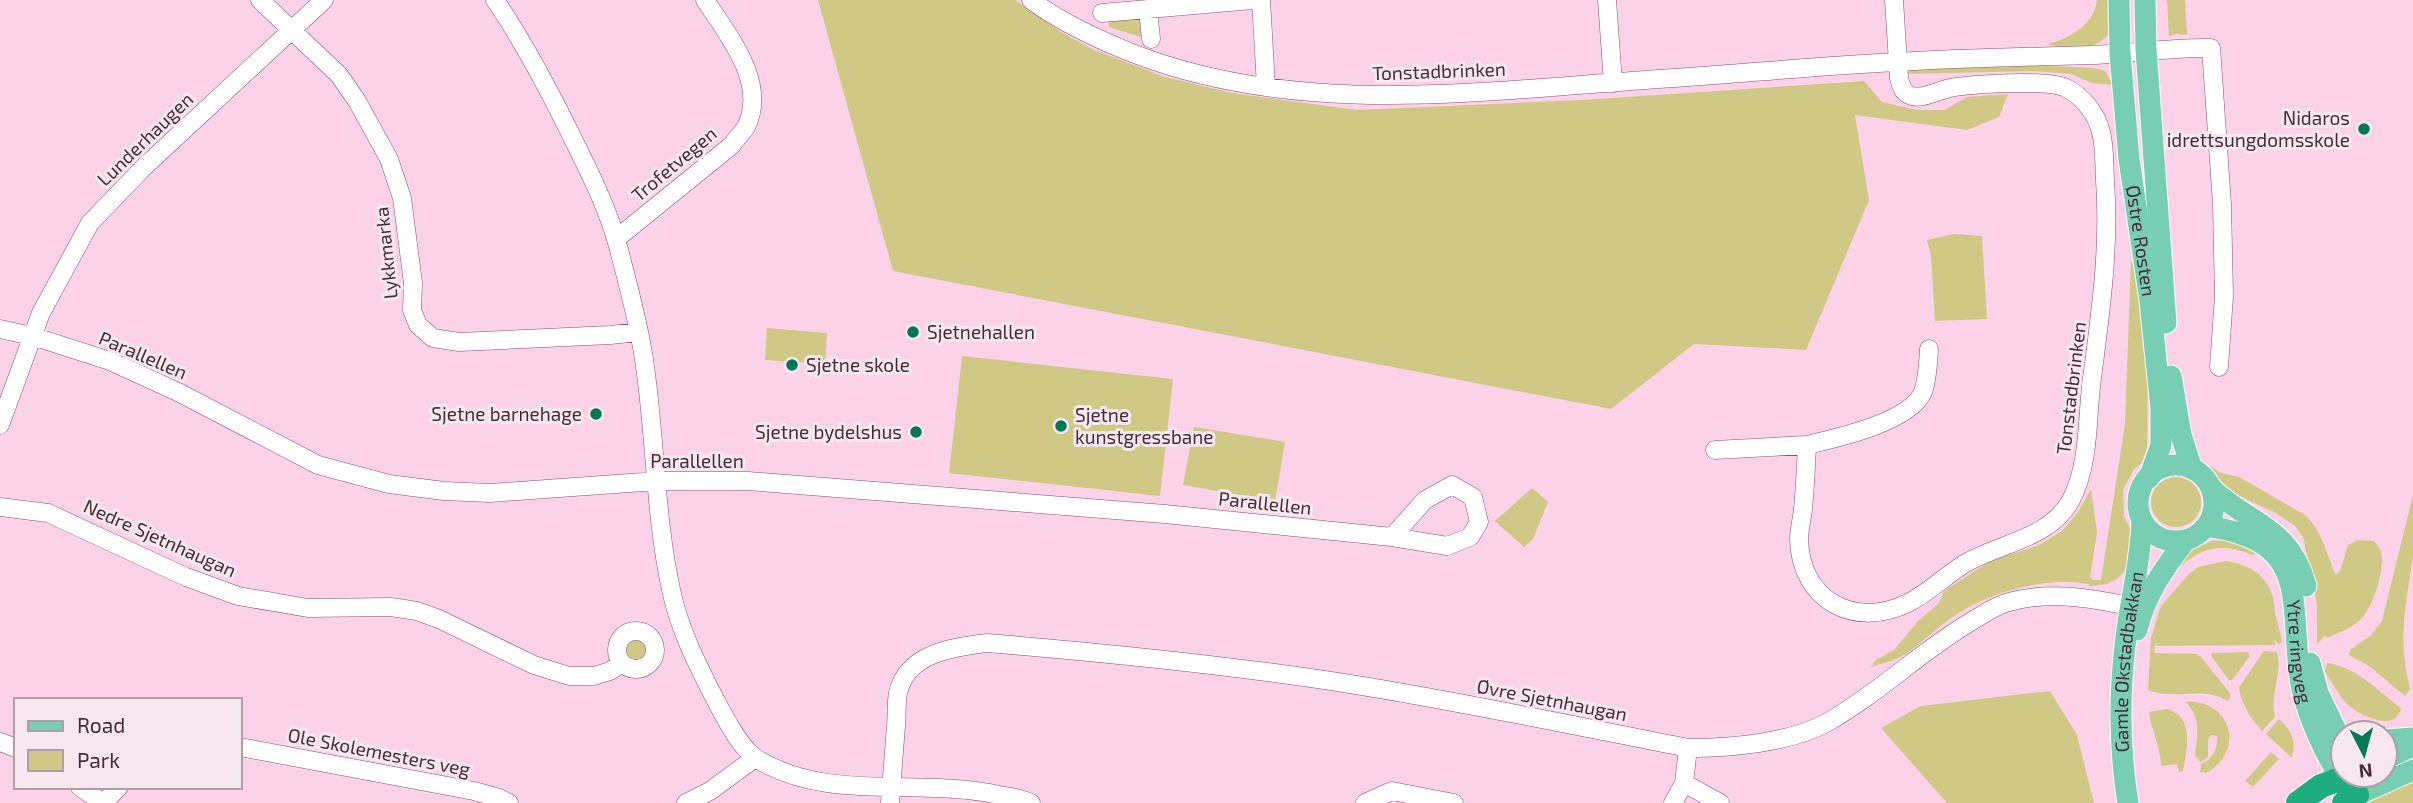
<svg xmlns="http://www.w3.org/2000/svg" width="2413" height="803" viewBox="0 0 2413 803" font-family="'Exo 2',sans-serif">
	<rect width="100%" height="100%" fill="#fcd2e9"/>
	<!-- green -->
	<path fill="#cfc985" d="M818,0h197l46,32 31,17 73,28 67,16 125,17 225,-10 282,-19 18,21 34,8h29l22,-13 41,-3 -9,23 -32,13 -112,-15 14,85 -63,150 -112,-6 -83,65 -718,-138z
		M2097,0h15c0,9 1,19 -1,28 -7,24 -45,21 -64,16 21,-4 48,-20 50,-44z
		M2167,0h18l2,35 -11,-1 -7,3z
		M1108,17l30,1 6,7 3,14 -38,-12z
		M2005,64l89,4 11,3 8,14 -21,-2 -21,-9 -36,-3 -129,3 5,-4z
		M1954,234l28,2 5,83 -52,2 -4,-65 -4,-16z
		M2131,260l4,9 13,96 -1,83 -5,15 -8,6 -11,21 1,27 8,15 -2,33 -12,13 -11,6 -17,2 -1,-2c-42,-8 -100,8 -135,32 -17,11 -31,26 -47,37 -10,7 -24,10 -36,14l5,-7 18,-10 24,-29 21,-18 5,-12 48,-31 45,-14 25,-15 16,-19 13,-23 6,43 -7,45 4,3h7l24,-156z
		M767,328l60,5 -2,31 -60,-4z
		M962,356l211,23 -13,117 -211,-23z
		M1194,427l91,15 -10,59 -92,-16z
		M2209,465l12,8 18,4 66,38c18,17 21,39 31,60l5,-6 7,-24 10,-5 16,1c4,5 7,9 8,15 1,18 -8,49 -21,63 -9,9 -23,14 -34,19l-2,-2 -8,8v-40l-14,-67 -9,-12 -18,-12 -41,-19 -9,-7z
		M2151 502a25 25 0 1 1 50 0a25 25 0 1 1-50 0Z
		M1532,488l16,14 -15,37 -9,8 -29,-26z
		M2413,495c0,19 0,41 0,60 -7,50 -16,83 -3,134l-5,7 -36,-30 -20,-11 2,-6 19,-13 12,-15z
		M2211,541c16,-2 34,2 45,12l-4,2c-36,-16 -60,-3 -84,24l16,-26z
		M2226,561c23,4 40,13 47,36 2,6 1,11 2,17 3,9 5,18 7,28l-3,2 -6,-5 3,6 -120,1 1,-3 -2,2 -1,8 42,1 5,3 29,36v5l-2,3c-25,-16 -55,0 -80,-11l3,-52 10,-32 27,-31 10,-8z
		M624 649a13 13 0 1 1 26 0a13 13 0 1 1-26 0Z
		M2264,651l13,1c6,20 -8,44 -2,65l-13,14c-10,-11 -22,-29 -23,-44z
		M2248,652l2,4 -18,24h-3l-18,-24 1,-3z
		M2327,663c28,3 52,29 74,45 -5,26 -42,7 -54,-4 -9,-9 -14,-22 -22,-32z
		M2050,691l27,44 17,68h-147l-66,-75 40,-22z
		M2186,702c44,-3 61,48 20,71l-6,-1 1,-8c12,-5 17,-16 16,-28l-6,-1 -3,5v17l-7,5 -6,-6c2,-22 7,-36 -9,-54z
		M2167,709c28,8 20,40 16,62l-4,1 -2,-8 -16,2c0,-19 -10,-36 -12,-54z
		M2279,719c13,12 17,22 13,39l-26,-24z
		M2271,752l8,7 -26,28 -8,-6z
		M2413,781v22h-53z"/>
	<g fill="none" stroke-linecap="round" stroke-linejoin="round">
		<defs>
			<path id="minor" d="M260,0l79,75 18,26 32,58 13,39 11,85 -1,27 6,15 15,13 26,4 151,-7 29,-3
				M495,0c30,44 55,92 78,139 17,34 35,70 45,107 9,35 19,71 25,107 13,80 11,162 29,241 8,37 27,74 44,107 9,17 25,48 41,58 72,44 163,18 242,36 11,2 22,3 32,8
				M1031,0c31,23 66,39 101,53 164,64 342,39 513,27 84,-5 168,-14 253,-18 64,-4 128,-5 192,-7 41,-1 80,-8 121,-7l11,156 2,92 -5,71
				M1261,0l5,86
				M1607,0l6,83
				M1148,9l3,30
				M1102,13l151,-13
				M616,239l116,-94c4,-6 10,-12 14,-18 22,-44 -18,-92 -41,-127
				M0,329l32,7 78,25 68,31 140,73 71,19 55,7 46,2 167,-12h91l417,33 227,23 55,9 23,-9 9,-15 -6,-25 -21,-12 -27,15 -33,37
				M0,425l41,-112 49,-90 54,-56 180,-167
				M1807,445c30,-7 103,-23 116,-53 5,-14 5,-29 6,-43
				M1715,450l92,-5c-1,22 -2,43 -4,64 -1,10 -4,21 -4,31 2,61 56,89 109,63 20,-10 37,-27 56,-39 35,-21 86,-25 107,-64 18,-35 16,-77 20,-114 9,-70 19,-136 14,-206 -1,-15 0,-33 -4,-48 -4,-17 -18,-36 -35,-44 -19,-9 -94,-4 -116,0 -12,2 -29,13 -41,7 -7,-3 -8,-10 -10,-17l-5,-78
				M0,507l48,6 138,64 52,19 70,12 83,-1 26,4 22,8 95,46 35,11h25l16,-5 12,-8
				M617 650a19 19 0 1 1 38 0a19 19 0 1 1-38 0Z
				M0,742l16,6
				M240,747l234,44 25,7 10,5
				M1684,783l36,20
				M80,787l23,16
				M103,803l16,-16
				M686,803l24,-12 45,-33
				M890,803c2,-26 4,-51 6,-77 1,-11 0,-23 2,-33 9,-40 55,-46 89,-50 121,10 243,22 363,41 113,18 226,42 338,64 43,0 102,-5 140,-26 51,-29 93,-71 144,-101 12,-7 24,-16 37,-19 43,-12 90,-3 132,7
				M1365,803l27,-12 62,12
				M1673,803l11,-20 4,-35"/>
			<g id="major">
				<path id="s1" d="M2119,0l1,53 9,106 21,142 11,107v37l-12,33"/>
				<path d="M2145,0l1,50 20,273"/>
				<path d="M2171,376l10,59 11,34"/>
				<circle cx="2176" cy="503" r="38"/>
				<path d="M2211,488c39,37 79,38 95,98"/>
				<path id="s2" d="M2207,526c104,16 82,71 93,152 4,30 29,91 51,111"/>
				<path d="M2137,630c8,-35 27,-62 49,-90"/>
				<path d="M2310,663l8,30 25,52"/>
				<path d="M2385,740l28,-2"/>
				<path d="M2385,759l28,-13"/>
				<path d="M2357,795l56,-25"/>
				<path id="s3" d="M2128,803c-9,-55 -9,-111 -2,-166 5,-40 15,-77 16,-117"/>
			</g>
			<path id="highway" d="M2298,803l23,-17 19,-7
				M2344,803l13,-8"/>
		</defs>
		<!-- minor casing -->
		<use href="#minor" stroke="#894e72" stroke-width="19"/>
		<!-- major casing -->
		<use href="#major" stroke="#fff" stroke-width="23"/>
		<!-- highway casing -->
		<use href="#highway" stroke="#fff" stroke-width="26"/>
		<!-- minor -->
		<use href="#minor" stroke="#fff" stroke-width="18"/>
		<!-- major -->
		<use href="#major" stroke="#78ceb2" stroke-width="21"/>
		<!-- highway -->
		<use href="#highway" stroke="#1ead7e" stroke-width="24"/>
	</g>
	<!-- markers -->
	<g fill="#007855" stroke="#f7e8f0" stroke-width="2.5">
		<circle cx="2364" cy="129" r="7"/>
		<circle cx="913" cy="332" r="7"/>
		<circle cx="792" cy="365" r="7"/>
		<circle cx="596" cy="414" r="7"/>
		<circle cx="1061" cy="426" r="7"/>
		<circle cx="916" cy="432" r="7"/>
	</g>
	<g text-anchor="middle" stroke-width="6" stroke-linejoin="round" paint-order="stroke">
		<!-- street labels -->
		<g font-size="19" fill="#462c3b" stroke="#f7e8f0">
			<text transform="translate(1439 71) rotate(-2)" y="7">Tonstadbrinken</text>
			<text transform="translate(145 139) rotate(-44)" y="7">Lunderhaugen</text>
			<text transform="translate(674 164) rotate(-40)" y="7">Trofetvegen</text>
			<text dy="7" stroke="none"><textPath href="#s1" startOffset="242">Østre Rosten</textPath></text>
			<text transform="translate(386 253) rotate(-96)" y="7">Lykkmarka</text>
			<text transform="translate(143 355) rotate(23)" y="7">Parallellen</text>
			<text transform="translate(2071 388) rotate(-83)" y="7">Tonstadbrinken</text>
			<text x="697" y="468">Parallellen</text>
			<text transform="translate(1265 503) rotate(6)" y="7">Parallellen</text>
			<text transform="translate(160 538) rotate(24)" y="7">Nedre Sjetnhaugan</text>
			<text dy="7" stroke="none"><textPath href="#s2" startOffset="177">Ytre ringveg</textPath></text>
			<text dy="7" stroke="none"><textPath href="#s3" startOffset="142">Gamle Okstadbakkan</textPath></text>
			<text transform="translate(1552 700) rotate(11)" y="7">Øvre Sjetnhaugan</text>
			<text transform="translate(379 752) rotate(11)" y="7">Ole Skolemesters veg</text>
		</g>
		<!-- poi labels -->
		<g font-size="19" fill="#462c3b" stroke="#f7e8f0" text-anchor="end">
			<text x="2350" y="125">Nidaros<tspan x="2350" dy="22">idrettsungdomsskole</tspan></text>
			<text x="927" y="339" text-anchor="start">Sjetnehallen</text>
			<text x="806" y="372" text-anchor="start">Sjetne skole</text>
			<text x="582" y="421">Sjetne barnehage</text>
			<text x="1075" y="422" text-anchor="start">Sjetne<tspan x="1075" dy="22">kunstgressbane</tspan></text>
			<text x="902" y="439">Sjetne bydelshus</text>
		</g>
	</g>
	<!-- legend -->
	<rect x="14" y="698" width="228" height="91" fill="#f7e8f0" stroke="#b09da8" stroke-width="2"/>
	<rect x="28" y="721" width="35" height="10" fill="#78ceb2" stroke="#b09da8" stroke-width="2"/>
	<text x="77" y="733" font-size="21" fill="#462c3b">Road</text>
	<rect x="28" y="750" width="35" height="21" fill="#cfc985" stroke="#b09da8" stroke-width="2"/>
	<text x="77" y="768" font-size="21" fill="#462c3b">Park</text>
	<!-- north arrow -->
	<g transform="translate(2364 754) rotate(174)"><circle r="33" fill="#f7e8f0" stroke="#b09da8" stroke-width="2"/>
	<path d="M0-5L12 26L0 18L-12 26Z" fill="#007855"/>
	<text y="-10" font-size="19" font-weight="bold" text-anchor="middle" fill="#462c3b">N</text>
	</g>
</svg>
